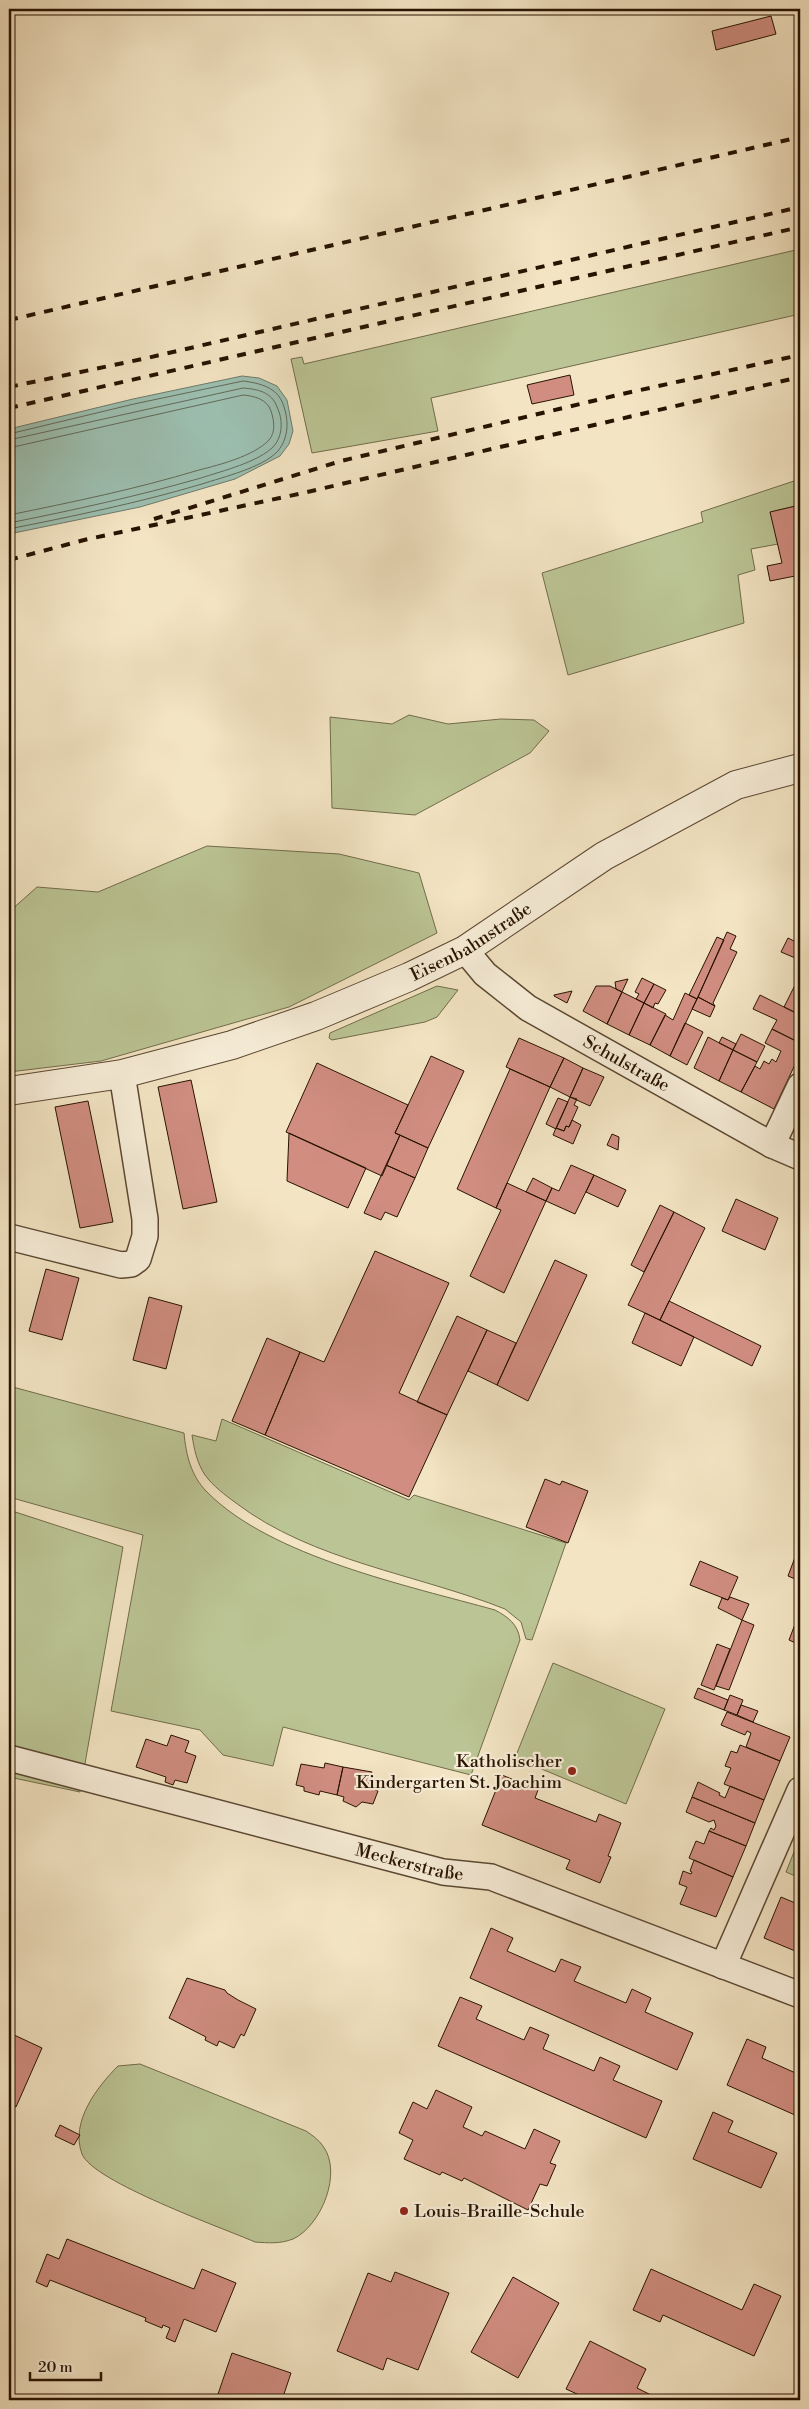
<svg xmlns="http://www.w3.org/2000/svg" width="809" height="2409" viewBox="0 0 809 2409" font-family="'Libre Bodoni',serif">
	<rect width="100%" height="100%" fill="#f3e4c3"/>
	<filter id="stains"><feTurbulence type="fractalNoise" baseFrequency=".004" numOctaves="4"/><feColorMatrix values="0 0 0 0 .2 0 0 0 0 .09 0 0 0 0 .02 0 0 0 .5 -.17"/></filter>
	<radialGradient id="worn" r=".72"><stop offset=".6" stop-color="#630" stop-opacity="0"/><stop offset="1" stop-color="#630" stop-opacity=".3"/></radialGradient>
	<!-- green -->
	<path fill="#bbc494" stroke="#726c4a" d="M800,249v65l-369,84 7,33 -126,22 -21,-94 11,-2 2,7z
		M800,479v26l-29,7 7,32 -27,5 4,21 -17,5 6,48 -176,52 -26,-102 161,-51 -2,-10z
		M409,715l39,9 53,-5 33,1 15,11 -19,22 -115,62 -83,-7 -2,-91 62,7z
		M207,846l132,8 80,19 18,60 -148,74 -188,54 -92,11v-160l28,-25 61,5z
		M437,986l21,4 -21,27 -12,5 -93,18 -3,-2 1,-5z
		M9,1386l175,47c2,22 7,43 23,59 64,65 202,94 288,118 13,7 23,14 25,30l-49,135 -188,-48 -10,39 -50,-11 -23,-25 -89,-19 32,-176 -134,-38z
		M222,1419l187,81 5,-5 152,48 -34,97 -6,-1 -5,-17 -16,-13c-88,-35 -193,-48 -269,-106 -11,-8 -23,-17 -31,-28 -8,-12 -11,-26 -13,-40l24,6z
		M9,1510l114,37 -43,245 -71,-15z
		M553,1663l112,46 -39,95 -111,-46z
		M800,1837v41l-14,-6z
		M140,2064l166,67c6,4 13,9 17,15 20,27 -2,80 -30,93 -13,5 -25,4 -38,3 -32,-14 -162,-60 -173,-88 -12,-32 15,-67 36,-88z"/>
	<!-- water -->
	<path fill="#9cbfb0" stroke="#6e7a6a" d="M242,376l17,2 18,8 10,14 6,31 -4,13 -9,12 -45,23 -95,28 -131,27v-105l124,-30z"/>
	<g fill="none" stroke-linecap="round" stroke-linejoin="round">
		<!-- shore -->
		<path stroke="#626958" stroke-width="1" d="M9,434l125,-30 109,-23c16,2 34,6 40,23 6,16 6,33 -5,47 -16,17 -55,26 -76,33 -64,19 -128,32 -193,45
			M9,440l234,-52c14,1 29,4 34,19 6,12 6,28 -3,39 -15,16 -52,25 -73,32 -63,18 -127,32 -192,45
			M9,448l234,-53c11,1 24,4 28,16 3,9 5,21 -2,29 -15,16 -50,25 -70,30 -63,19 -126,32 -190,45"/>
	</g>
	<!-- building -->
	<path fill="#d08d80" stroke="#281301" d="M771,16l5,18 -60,16 -4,-19z
		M570,375l4,20 -42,9 -5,-19z
		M800,505v70l-30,6 -3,-15 15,-3 -12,-51z
		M727,932l9,4 -6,13 7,3 -24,51 2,3 -17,-9z
		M717,937l7,3 -27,59 -8,-4z
		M788,938l12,6v16l-19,-8z
		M642,978l12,6 -10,19 -8,-4 3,-5 -4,-2z
		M628,979l-6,13 -6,-3 -1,-7z
		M654,984l12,6 -8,14 -3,-1 -2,5 -9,-5z
		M795,985l5,3v27l-16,-8z
		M596,986h14l12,6 -15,32 -24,-13z
		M572,991l-5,12 -13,-7v-1z
		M622,992l22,11 -15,32 -22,-11z
		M685,993l12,6 -27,57 -20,-11 15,-30 8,5z
		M760,995l40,20v28l-28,-14 5,-9 -24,-11z
		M698,997l17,9 -5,11 -18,-8z
		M644,1003l22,11 -16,31 -21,-10z
		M685,1023l18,9 -16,33 -17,-9z
		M772,1029l28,14v11l-26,55 -33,-17 14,-26 5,3 4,-8 5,3 3,-5 4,3 5,-11 -16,-8z
		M741,1034l24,12 -8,16 -24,-12z
		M708,1037l25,13 -14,31 -25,-13z
		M722,1037l14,7 -3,6 -14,-7z
		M519,1038l45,20 -14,29 -44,-20z
		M733,1050l24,12 -16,30 -22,-11z
		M431,1056l33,15 -36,77 -33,-15z
		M564,1058l19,10 -13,29 -20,-10z
		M317,1063l91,42 -13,28 5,2 -18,41 -96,-44z
		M583,1068l21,9 -14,29 -20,-9z
		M510,1069l40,18 -54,121 -39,-19z
		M191,1080l26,122 -34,7 -25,-122z
		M570,1097l7,2 -3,6 4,2 -9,20 -3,-1 -2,5 -8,-3z
		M558,1098l10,4 -12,27 -10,-5z
		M88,1101l25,121 -33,6 -25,-121z
		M572,1120l9,5 -8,19 -20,-9 3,-7 8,3 2,-5 3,1z
		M289,1133l77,35 -18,40 -61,-27z
		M612,1134l7,3 -1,13 -11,-5z
		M400,1135l28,13 -13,30 -29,-13z
		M386,1165l29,13 -18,39 -12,-5 -4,8 -17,-7z
		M571,1165l23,10 -19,39 -29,-13 6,-13 7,3z
		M594,1175l32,15 -8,17 -32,-15z
		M533,1178l19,10 -6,13 -20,-9z
		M507,1183l39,18 -42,92 -34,-17 31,-66 -5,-2z
		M736,1199l42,19 -13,32 -43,-19z
		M660,1205l14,7 -30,60 -13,-7z
		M674,1212l31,16 -45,92 -32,-15z
		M375,1251l74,32 -50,110 48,22 -38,82 -144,-62 35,-83 24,10z
		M555,1260l32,15 -59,126 -31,-16z
		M46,1269l33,9 -17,62 -33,-9z
		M149,1297l33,9 -16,63 -33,-9z
		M669,1301l92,45 -9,20 -92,-46z
		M645,1313l49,24 -13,29 -49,-23z
		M457,1316l30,14 -40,85 -30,-13z
		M487,1330l29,13 -19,42 -29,-14z
		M267,1338l33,14 -35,83 -33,-14z
		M545,1479l15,6 2,-4 26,10 -20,52 -42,-16z
		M800,1544v37l-12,-5z
		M700,1561l38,16 -10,23 -38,-15z
		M730,1597l19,7 -7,16 -24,-12 4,-10 6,2z
		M800,1611v34l-11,-5z
		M742,1620l12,5 -25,65 -13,-4z
		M717,1644l13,5 -16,41 -13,-5z
		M698,1688l30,12 -4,10 -30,-12z
		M730,1695l13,5 -6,15 -13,-5z
		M741,1705l17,6 -5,11 -16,-7z
		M727,1712l63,25 -10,24 -34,-14 5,-14 -4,-2 -2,4 -24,-10z
		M171,1735l18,6 -4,11 11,4 -9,27 -12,-3 -2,5 -8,-3 1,-5 -30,-10 10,-28 21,7z
		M740,1745l40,16 -16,39 -40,-16 7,-16 -6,-2 6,-15 6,2z
		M325,1763l18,4 -6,28 -17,-4 -1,4 -15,-4v-4l-8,-2 5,-21 23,4z
		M343,1767l29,5 -4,15 10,4 -5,13 -11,-2 -6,5 -13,-6 1,-4 -7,-2z
		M502,1775l36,15 -3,8 61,24 3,-8 22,9 -13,33 3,1 -11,26 -34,-14 4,-9 -88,-35z
		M698,1782l22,11 -1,2 6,3 5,-12 34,14 -9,23 -63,-26z
		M692,1797l63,26 -9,23 -37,-15 2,-3 3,2 2,-4 -2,-6 -5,2 -23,-10z
		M709,1831l37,15 -13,31 -44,-19 7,-17 8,3z
		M694,1860l39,17 -17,40 -36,-13 7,-17 -8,-3 4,-13 8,3 1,-2 -2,-1z
		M781,1897l19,8v48l-36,-15z
		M491,1928l22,10 -6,13 48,21 6,-13 20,8 -7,14 52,22 6,-14 19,9 -6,14 48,21 -16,37 -207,-92z
		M187,1978l38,12 2,3 11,7 18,9 -12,27 -3,-2 -7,14 -15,-7 -2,5 -12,-6 1,-3 -37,-19z
		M460,1997l22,9 -6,13 48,21 6,-13 19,8 -6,14 51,22 6,-14 20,9 -7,14 49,21 -16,37 -208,-92z
		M12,2034l30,14 -26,59 -7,-3v-63z
		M747,2039l19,8 -4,11 38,17v27l-5,13 -68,-30z
		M436,2090l36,17 -9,20 19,9 3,-5 40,18 9,-20 26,12 -10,22 6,2 -9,21 -7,-2 -12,26 -64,-32 -2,3 -20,-9 -2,3 -36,-16 9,-19 -14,-7 14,-31 14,7z
		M713,2112l20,9 -5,11 49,21 -16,35 -68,-29z
		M60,2125l20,10 -6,10 -19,-9z
		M67,2239l127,50 8,-20 34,14 -20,49 -32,-13 -9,23 -9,-4 4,-10 -7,-3 -1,3 -17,-7 1,-3 -96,-38 -3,7 -11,-5 11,-28 12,5z
		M651,2269l91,41 12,-26 27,12 -27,60 -91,-41 -3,7 -27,-12z
		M395,2272l54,21 -31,77 -31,-12 -4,12 -46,-19 31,-78 23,9z
		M513,2277l46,26 -41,75 -47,-26z
		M590,2341l56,28 -9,19 24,12h-71l-24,-11z
		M232,2353l59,20 -9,27h-66z"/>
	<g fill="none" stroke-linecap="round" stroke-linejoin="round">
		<defs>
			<g id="minor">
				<path id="s1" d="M465,950l20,24 43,34 244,137 28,12"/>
				<path d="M772,1145l28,-59"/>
				<path d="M9,1237l112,28 10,-1 7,-5 7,-23v-17l-23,-145"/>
				<path id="s2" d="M9,1758l434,114 48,5 309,118"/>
				<path d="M723,1966l77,-176"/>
			</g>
			<g id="tertiary">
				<path id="s3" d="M9,1091l113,-17 110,-29 84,-29 93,-39 56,-27 139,-94 132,-71 64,-17"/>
			</g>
		</defs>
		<!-- minor casing -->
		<use href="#minor" stroke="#5b4732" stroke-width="28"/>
		<!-- tertiary casing -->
		<use href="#tertiary" stroke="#5b4732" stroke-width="30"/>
		<!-- minor -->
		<use href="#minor" stroke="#f7edd8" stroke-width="25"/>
		<!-- tertiary -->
		<use href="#tertiary" stroke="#f7edd8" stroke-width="28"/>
		<!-- rail -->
		<path stroke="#281301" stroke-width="4" stroke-dasharray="9 9" stroke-linecap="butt" d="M9,320l791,-183
			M9,387l138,-29 653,-151
			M9,408l791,-181
			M154,519l187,-58 281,-67 178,-39
			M9,560l75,-20 219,-47 497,-116"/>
	</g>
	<!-- markers -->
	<g fill="#8f2418" stroke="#f7edd8" stroke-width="2">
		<circle cx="572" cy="1771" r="5"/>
		<circle cx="404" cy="2211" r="5"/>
	</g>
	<g text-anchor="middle" stroke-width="4.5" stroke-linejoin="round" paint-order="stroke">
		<!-- street labels -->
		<g font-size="18" fill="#281301" stroke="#f7edd8">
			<text dy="6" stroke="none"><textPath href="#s3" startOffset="489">Eisenbahnstraße</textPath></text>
			<text dy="6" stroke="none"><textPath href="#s1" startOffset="199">Schulstraße</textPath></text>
			<text dy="6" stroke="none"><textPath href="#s2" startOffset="414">Meckerstraße</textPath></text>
		</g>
		<!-- poi labels -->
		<g font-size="18" fill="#281301" stroke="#f7edd8" text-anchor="end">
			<text x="562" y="1767">Katholischer<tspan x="562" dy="21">Kindergarten St. Joachim</tspan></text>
			<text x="414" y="2217" text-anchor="start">Louis-Braille-Schule</text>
		</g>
	</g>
	<!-- margin -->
	<rect width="809" height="2409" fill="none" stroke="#f3e4c3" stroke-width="30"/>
	<rect x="10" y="10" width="789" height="2389" fill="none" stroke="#281301" stroke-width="2.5"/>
	<rect x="15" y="15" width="779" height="2379" fill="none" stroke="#281301"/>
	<!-- scale -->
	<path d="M30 2372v8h71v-8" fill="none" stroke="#281301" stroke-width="2.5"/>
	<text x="38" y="2372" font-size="15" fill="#281301" stroke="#f7edd8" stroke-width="4" paint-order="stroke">20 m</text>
	<rect width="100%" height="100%" filter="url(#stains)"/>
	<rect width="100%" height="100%" fill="url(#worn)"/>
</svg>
